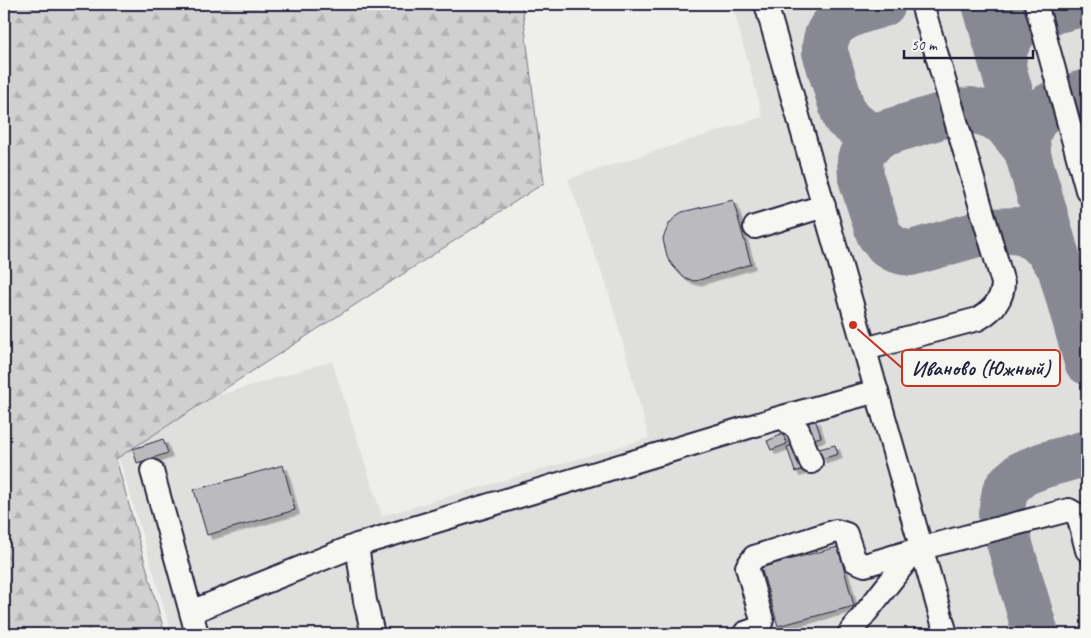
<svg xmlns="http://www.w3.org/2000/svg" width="1091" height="638" viewBox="0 0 1091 638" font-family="Caveat,sans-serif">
	<defs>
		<pattern id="forest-firs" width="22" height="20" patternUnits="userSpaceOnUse" patternTransform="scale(1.25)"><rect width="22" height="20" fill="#d0d0d1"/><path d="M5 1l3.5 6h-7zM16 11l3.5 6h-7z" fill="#b2b2b4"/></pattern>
		<filter id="shadow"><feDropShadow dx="4.5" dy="4.5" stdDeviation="0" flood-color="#0004"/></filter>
	</defs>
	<rect width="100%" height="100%" fill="#eeeeeb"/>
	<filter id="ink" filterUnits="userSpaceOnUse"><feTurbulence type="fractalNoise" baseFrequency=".02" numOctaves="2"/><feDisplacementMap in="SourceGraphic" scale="10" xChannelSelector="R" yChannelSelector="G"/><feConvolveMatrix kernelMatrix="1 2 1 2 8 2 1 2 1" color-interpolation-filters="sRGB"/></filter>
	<g filter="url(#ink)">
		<!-- built -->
		<path fill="#dfdfde" d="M732,4h355v630h-915l-62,-206 222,-67 50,155 267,-78 -41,-148 -40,-111 195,-62z"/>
		<!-- forest -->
		<path fill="url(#forest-firs)" stroke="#797986" d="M4,4h518l22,179 -428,276 49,175h-161z"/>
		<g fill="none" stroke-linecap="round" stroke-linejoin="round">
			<!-- taxiway -->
			<path stroke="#888893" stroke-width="46" d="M883,4c-25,8 -60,13 -58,48l20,65 20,16 13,2 76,-23 17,-2 16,4 17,8 24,29
				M985,4l102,358
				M1003,64c1,-5 1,-10 2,-15 4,-12 13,-25 24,-30 13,-7 38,-11 53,-15
				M878,135l-14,15 -4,9 1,19 18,56 8,10 7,5 9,3 8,1 77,-22 31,-1 9,4 19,14 14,21
				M1028,151c0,-3 -1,-8 -1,-11 0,-5 3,-11 5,-15 11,-22 33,-27 55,-33
				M1036,634l-35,-120 4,-23 5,-7 13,-11 21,-8 43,-12"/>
		</g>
		<!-- building -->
		<path fill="#bbbbbf" stroke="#22223b" filter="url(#shadow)" d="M733,200l18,64 -52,16 -5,1 -11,-4 -10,-11 -5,-7 -4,-15 -1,-6 6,-14 7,-8 6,-4z
			M815,419l6,18 -8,2 -6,-18z
			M783,434l4,10 -16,6 -4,-9z
			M163,439l5,14 -31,10 -4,-14z
			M794,445l8,25 -7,2 -8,-25z
			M835,445l3,9 -16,5 -3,-10z
			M283,465l12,45 -88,25 -13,-45z
			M838,547l16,59 -76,20 -17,-59z"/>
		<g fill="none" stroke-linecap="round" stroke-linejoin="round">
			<defs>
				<path id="minor" d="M766,4l180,630
					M1036,4l51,186
					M755,227l69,-21
					M865,349l113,-30c14,-8 25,-19 25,-36l-81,-279
					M782,417l16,13 13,32
					M152,471l39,141
					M357,545l8,56 8,33
					M745,633l14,-5 3,-8 -15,-53 7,-10 82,-26 10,3 9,27 10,4 57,-17 147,-38 7,4 3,5 8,31
					M197,634l-6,-22 166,-67 425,-128 95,-26
					M849,634l66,-84"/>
			</defs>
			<!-- minor casing -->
			<use href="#minor" stroke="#22223b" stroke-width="26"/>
			<!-- minor -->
			<use href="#minor" stroke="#f6f6f2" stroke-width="22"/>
		</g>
	</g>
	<!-- callouts -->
	<path fill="none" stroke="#c8321e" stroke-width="2" d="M853 325L902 368"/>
	<circle fill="#c8321e" stroke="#f6f6f2" stroke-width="2" cx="853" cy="325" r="5"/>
	<rect fill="#f6f6f2" stroke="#c8321e" stroke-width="2" x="902" y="350" width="158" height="36" rx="5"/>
	<g font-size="21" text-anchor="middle" font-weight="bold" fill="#22223b">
		<text x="981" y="375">Иваново (Южный)</text>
	</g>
	<!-- margin -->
	<rect width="1091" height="638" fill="none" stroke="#f6f6f2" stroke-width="20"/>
	<rect x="10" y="10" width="1071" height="618" fill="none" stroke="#22223b" stroke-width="2" filter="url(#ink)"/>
	<!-- scale -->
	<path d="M904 50v8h129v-8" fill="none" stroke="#22223b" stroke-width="2.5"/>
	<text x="911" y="50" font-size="15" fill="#22223b" stroke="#f6f6f2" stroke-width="4" paint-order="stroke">50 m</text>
</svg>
